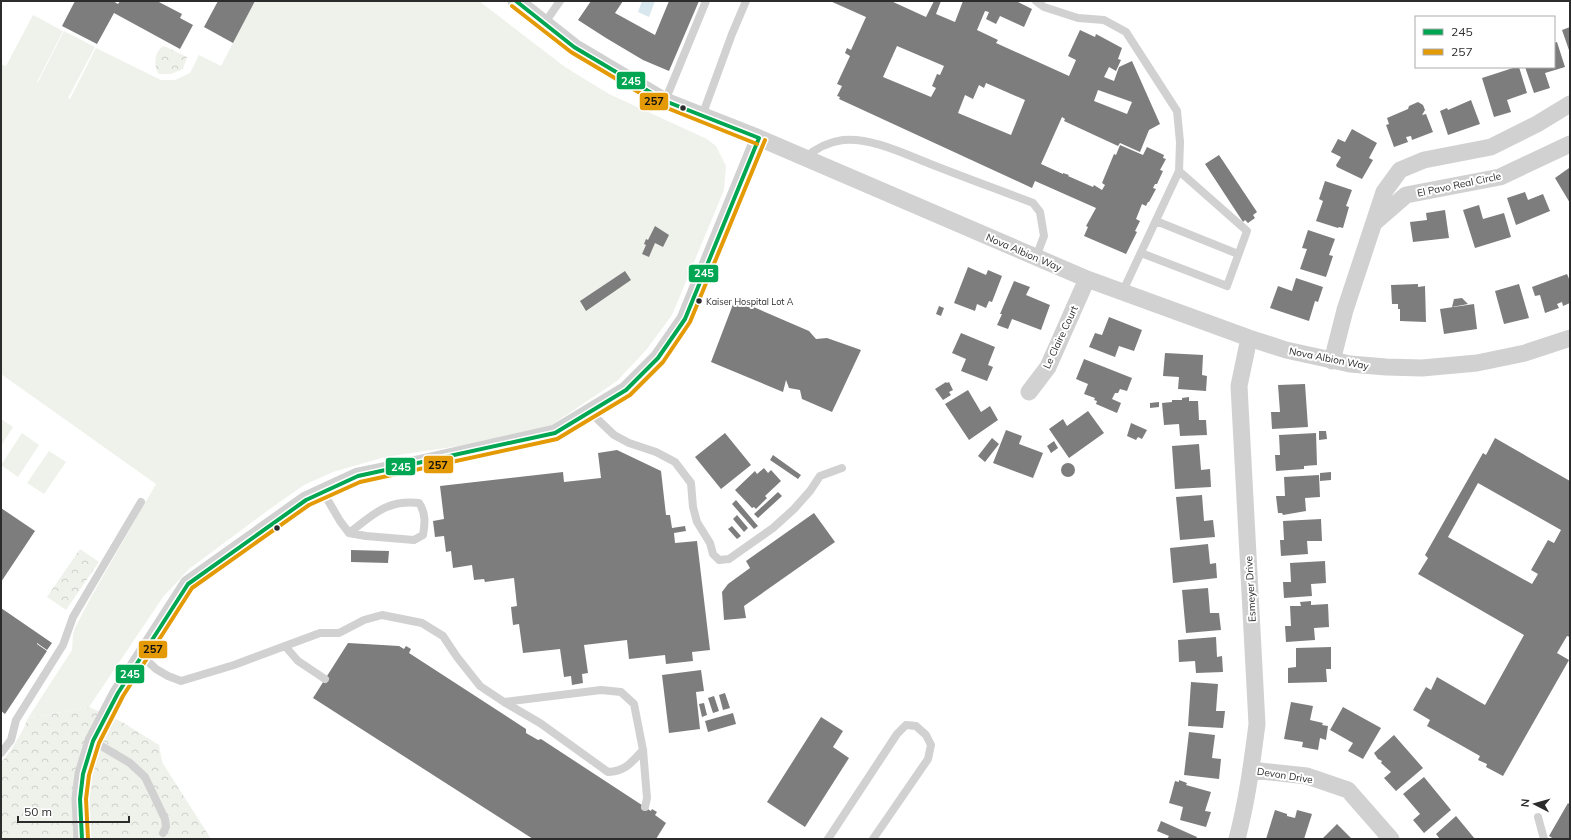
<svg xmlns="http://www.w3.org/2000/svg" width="1571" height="840" viewBox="0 0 1571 840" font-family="Mulish,sans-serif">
	<defs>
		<pattern id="forest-crowns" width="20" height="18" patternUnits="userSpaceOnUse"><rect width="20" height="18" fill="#eff2eb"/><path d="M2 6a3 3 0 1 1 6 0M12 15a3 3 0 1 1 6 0" fill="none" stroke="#cdd0ca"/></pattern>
	</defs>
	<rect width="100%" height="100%" fill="#fff"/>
	<!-- grass -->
	<path fill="#eff2eb" d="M255,1h224l86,66 44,27 98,45 9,7 10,20 -2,24 -52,125 -25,34 -30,32 -70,47 -48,12 -114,17 -52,15 -29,13 -37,26 -78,58 -26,28 -74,110 -61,11 44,-68 1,-15 2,-7 16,-31 65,-113 -155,-110v-310l5,2 27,-51 30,16 -26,51h1l26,-51 31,16 -27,51 2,1 26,-51 65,32h14l15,-7 9,-18 22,11z
		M1,419l12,8 -12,19z
		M22,433l17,12 -21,32 -17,-12z
		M49,451l17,11 -22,32 -17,-11z"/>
	<!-- forest -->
	<path fill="url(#forest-crowns)" d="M164,46l23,11 -4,12 -12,5h-12c-6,-8 -5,-23 5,-28z
		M80,549l19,13 -33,48 -19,-13z
		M89,707l33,15 37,23 3,17 49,77h-210v-76l10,-13 12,-20 5,-12z"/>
	<!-- water -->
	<path fill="#d8e6ee" d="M642,1h13l-6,16 -11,-5z"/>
	<!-- building -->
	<path fill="#7d7d7d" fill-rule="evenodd" d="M75,1h38l5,3 2,-3h37l25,13 -2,4 13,7 -13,24 -66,-36 -17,31 -35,-18z
		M218,1h37l-22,42 -29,-16z
		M591,1h32l-8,12 40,22 14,-34h30l-30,70 -26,-11 -37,-22 -28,-18z
		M830,1h61l35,16 8,-16h7l-5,13 19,8 8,-21h56l-1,1 14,7 -8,18 -24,-11 -4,8 -10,-5 3,-7 -4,-1 -8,19 21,10 -2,3 73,33 7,-16 -8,-4 12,-26 15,7 1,-3 26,14 -4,11 3,1 -5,11 -7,-4 -5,10 10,4 5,-14 13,-6 28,63 -11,6 -9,22 -20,-9 -2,3 -54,-25 1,-2 -3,-2 -21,47 22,10v-1l6,2 -1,1 25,11 1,-2 8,5 3,-5 -3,-2 12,-29 2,1 4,-10 23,10 4,-8 17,8 -1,3 3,1 -6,11 3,1 -6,13h-2l-2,4 3,1 -7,13h-1l-2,4 -4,-2 -6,15 4,2 -5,10 2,1 -11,22 -42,-18 4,-9 -2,-1 10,-18 -61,-27 -3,7 -193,-89 1,-2 -3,-1 5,-10 -5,-2 13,-28 -5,-3 2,-5 4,2 15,-33zM897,46l47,20 -4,9 -3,-1 -5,12 4,2 -5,9 -48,-20zM986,83l39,17 -14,35 -53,-22 7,-18 8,4 6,-14 5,3zM1098,90l34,12 -5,12 -33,-13z
		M1570,27v26l-8,-23z
		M1557,42l8,25 -20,6 5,15 -16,5 -9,-26h29v-24z
		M1516,67h3l8,26 -20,7 4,12 -17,5 -12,-39z
		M1471,100l9,24 -32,11 -8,-24 7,-3 1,2z
		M1418,102l5,3 2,5 -3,5 4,-1 7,18 -21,8 -1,-4 -5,1 2,5 -14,5 -8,-22 3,-1 -2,-6 21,-9 1,-3z
		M1352,129l25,14 -8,15 4,2 -11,19 -25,-12 -1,-2 5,-8 -10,-5 7,-13 7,3z
		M1219,155l38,57 -4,3 2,3 -7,5 -3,-3 -2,2 -38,-58z
		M1569,168l1,2v33l-15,-25z
		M1325,181l27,9 -6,16 3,1 -6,21 -4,-1 -1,1 -22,-7 7,-20 -4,-2z
		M1525,192l3,8 15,-6 7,17 -34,14 -9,-27z
		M1479,205l4,14 21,-6 7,24 -36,11 -12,-38z
		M1445,210l4,28 -36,4 -3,-20 17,-2 -1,-7z
		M655,226l14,9 -6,12 -8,-4 -6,14 -7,-3 4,-9 -2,-1 2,-5 2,1z
		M1308,230l27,9 -6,16 4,1 -7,21 -26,-8 7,-20 -5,-1z
		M968,267l18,8 2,-5 14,6 -10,26 -3,-1 -3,7 -9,-4 -2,7 -21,-8z
		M625,271l6,9 -45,31 -6,-10z
		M1567,274l3,7v22l-7,3 -1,-4 -5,2 2,4 -14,5 -5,-18 -5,1 -3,-9z
		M1296,278l27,9 -5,15 -3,-1 -6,20 -39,-13 8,-22 14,5z
		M1014,281l16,6 -4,8 24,10 -9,25 -29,-11 -4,10 -11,-4 5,-11h-2z
		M1418,284v3l7,-1 1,36 -26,-1v-12h-2v-5h-6l-1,-19z
		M1519,284l10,34 -25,6 -9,-33z
		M1462,298l6,6 -16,3 2,-8z
		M735,299l74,32 7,8 11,-1 34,12 -29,62 -30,-13 -2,-9 -11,-2 -3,-8 -3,12 -72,-30z
		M1474,304l3,25 -33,5 -4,-25z
		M939,306l5,2 -3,8 -5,-2z
		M1109,317l33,13 -8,21 -15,-5 -4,11 -26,-10 6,-14 7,2z
		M961,333l34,14 -7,18 5,2 -6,14 -26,-10 5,-12 -14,-6z
		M1165,353l38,2 -1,20 5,1 -1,15 -28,-2 1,-12 -16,-1z
		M1084,359l48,19 -5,13 -7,-2 -2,4h-3l-3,6 9,4 -4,10 -21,-9 1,-3 -3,-1 1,-2 -11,-4 4,-10 -12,-5z
		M946,382l1,1 2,-1 4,8 -4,2 2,3 -8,5 -8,-11z
		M1305,384l3,43 -36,2 -1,-17h9l-2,-27z
		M968,390l13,22 9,-6 8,14 -29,20 -24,-36z
		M1189,397v4h9l1,19h7l1,15 -27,1 -1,-12 -15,1 -2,-22 10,-1v-2h10v-2z
		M1159,402v5l-9,1v-5z
		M1088,411l16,22 -35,25 -20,-29 14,-10 4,7z
		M1131,423l16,7 -5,9 -4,-2 -2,3 -9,-4z
		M1006,430l16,6 -3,8 24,9 -10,25 -40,-15z
		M1319,431h7l1,8 -8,1z
		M725,433l26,32 -30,24 -26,-32z
		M1316,433l1,32 -13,1v3l-28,2 -1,-16h5l-1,-20z
		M992,438l7,6 -14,18 -7,-6z
		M1495,438l75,43v156l-3,-1 -10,17 12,7 -66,116 -17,-9 1,-3 -9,-4 2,-4 -53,-30 3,-6 -17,-10 13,-23 5,3 6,-13 48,28 39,-70 -106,-61 10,-16 -3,-3 58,-102 3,2zM1478,483l83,47 -7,13 -6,-3 -17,30 7,4 -6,10 -84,-47z
		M1054,441l4,7 -7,5 -4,-7z
		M1199,444l2,26 9,-1 1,18 -36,2 -3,-43z
		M617,450l44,21 5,44h4l2,13 13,-2 1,5 -12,2 1,10 22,-2 13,109 -18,2 1,9 -27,3 -1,-9 -36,4 -2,-19 -43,5 4,28 -6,1 1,9 -11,2 -1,-9 -7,1 -4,-28 -37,4 -4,-29 -6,1 -2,-18 6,-1 -3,-28 -29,4 -1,-3 -10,1 -2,-15 -19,3 -2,-17 -5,1 -2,-16 -9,1 -2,-16 11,-2 -4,-33 123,-14 1,10 37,-4 -3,-25z
		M773,455l28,20 -3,4 -28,-19z
		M1061 470a7 7 0 1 1 14 0a7 7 0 1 1-14 0Z
		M764,468l4,5 3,-3 10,11 -16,15 2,2 -11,11 -2,-2 -2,1 -17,-18 20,-19 2,3z
		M1331,472v8l-11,1v-8z
		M1319,475l1,22 -15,1 1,13 -23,4 -1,-2h-4l-2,-17h9l-1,-19z
		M778,492l4,4 -24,22 -4,-4z
		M1202,495l2,26 9,-1 2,17 -35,3 -4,-43z
		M736,500l22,26 -4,3 -22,-25z
		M1,508l34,23 -34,51z
		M814,513l21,29 -91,64 2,12 -22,2 -2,-28 6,-8 22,-16 -4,-7z
		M737,515l11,13 -4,4 -11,-13z
		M1321,519l1,22h-15l1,13 -27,2 -1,-16h4l-1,-19z
		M732,526l9,10 -4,3 -9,-10z
		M1208,544l2,20 6,-1 1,15 -44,5 -3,-35z
		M351,550l38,1 -1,12 -37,-1z
		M1325,561l1,22 -15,1 1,12 -28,2 -1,-16h8l-1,-19z
		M1208,588l2,25h9l2,17 -35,3 -4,-43z
		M1311,601v4l17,-1 1,23 -15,1 1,12 -29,2 -1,-16h6l-1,-20h11l-1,-4z
		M1,608l51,35 -5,7 -10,-7v1l10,7 -42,63 -4,-3z
		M1216,637l1,20 5,-1 1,16 -27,1 -1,-12 -16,1 -1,-22z
		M348,643l51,3 5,3 2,-3 5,3 -2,4 117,76v4l12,7 3,-1 110,72 1,-2 5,3 -2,3 11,8 -10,16h-123l-220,-141z
		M1331,647v22h-5l1,13 -39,1v-15l8,-1v-19z
		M701,670l3,21 -8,1 4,37 -31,4 -7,-58z
		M1191,682l27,2 -2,27h9l-2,17 -35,-2z
		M725,693l5,15 -7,2 -4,-15z
		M714,696l5,15 -6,2 -5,-15z
		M1291,702l22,4 -3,14 13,3 -1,2 6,1 -2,14 -6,-2 -2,12 -16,-3 1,-5 -19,-3z
		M704,703l3,12 -5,2 -3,-13z
		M1343,707l38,21 -18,31 -15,-8 5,-8 -23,-13z
		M733,713l3,11 -28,8 -3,-11z
		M821,717l22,14 -10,16 16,11 -44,69 -38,-25z
		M1189,732l26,3 -3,23 9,1 -2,20 -35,-4z
		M1394,735l29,33 -27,23 -12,-13 7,-6 -10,-9 1,-2 -4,-2 -4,-6z
		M1424,777l27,33 -27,23 -11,-13 7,-6 -17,-20z
		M1179,780l8,3 -1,2 25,7 -6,19 6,1 -5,15 -26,-7 3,-13 -14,-4 6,-22 4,1z
		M1568,803l2,2v34h-16l-5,-3z
		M1275,810l12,4v2l8,2 2,-8 15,4 -8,25h-38z
		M1456,816l19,23h-35l-4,-5z
		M1161,821l36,16 -1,2h-29l2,-3 -12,-5z
		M1337,824l15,15h-30z"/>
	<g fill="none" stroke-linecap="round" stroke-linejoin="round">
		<!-- service -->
		<path stroke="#d1d1d1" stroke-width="8" d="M1036,1l8,6 34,11 26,2 22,12 51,79 3,31 -1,29 -57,122
			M544,24l16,-23
			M665,101l41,-100
			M702,116l30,-82 14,-33
			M805,158c11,-10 23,-16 38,-18 28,-3 64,15 90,25 33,13 66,25 100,38l7,9 4,24 -8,21
			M1156,221l82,33
			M1141,253l86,33 20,-55 -68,-60
			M590,412l24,23 15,8 27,9 19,10 16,21 2,24 4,15 13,21 3,11 6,6 10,-1 44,-31 21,-19 16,-18 10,-15 22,-8
			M323,492l17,29 9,12 17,3 48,4 9,-5c2,-11 3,-22 -4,-32 -33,-3 -45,11 -70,30
			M285,646l13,15 27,18
			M142,656l14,13 12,7 13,5 53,-16 86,-32h19l25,-13 18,-5 40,8 21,13 14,21 23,29 24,16 97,-12 20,2 13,12 9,46 4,48 -2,9
			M504,702l36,21 68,49c18,-1 24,-10 35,-22
			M93,741l37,22 15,14 20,42 1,8 -3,6
			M1,753l10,-13 5,-20 47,-75 10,-28 68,-115
			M1538,817l6,22
			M828,839l69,-105 9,-9 10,1 10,9 5,10 -3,14 -55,80"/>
		<!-- minor -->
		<path stroke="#d1d1d1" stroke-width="17" d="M516,1l58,46 91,54 94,37 328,141 162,59 37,12 64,14 36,3 36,1 55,-5 48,-10 45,-15
			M1375,222l31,-27 94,-18 70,-33
			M1332,361l13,-51 39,-118 16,-22 24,-10 67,-13 46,-23 33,-20
			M1029,392l19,-25 39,-88
			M1251,770l56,6 41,14 43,49
			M82,839l-2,-40 3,-25 10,-33 25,-48 70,-109 118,-84 52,-24 64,-13 133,-30 71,-43 32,-32 27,-39 74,-181
			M1237,839c10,-38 15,-76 20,-115l-18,-338 10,-48"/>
		<defs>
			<path id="bus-1" d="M516,1l58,46 91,54 94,37
				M82,839l-2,-40 3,-25 10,-33 25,-48 70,-109 118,-84 52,-24 197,-43 71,-43 32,-32 27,-39 74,-181"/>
			<path id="bus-2" d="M512,6l59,46 91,54 95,38
				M88,839l-2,-40 3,-24 10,-32 24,-47 69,-108 117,-83 51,-23 197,-43 73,-44 33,-33 27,-40 75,-182"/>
		</defs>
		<!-- bus-1 casing -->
		<use href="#bus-1" stroke="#fff" stroke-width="7"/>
		<!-- bus-2 casing -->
		<use href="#bus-2" stroke="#fff" stroke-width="7"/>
		<!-- bus-1 -->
		<use href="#bus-1" stroke="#00a651" stroke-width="4"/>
		<!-- bus-2 -->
		<use href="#bus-2" stroke="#e39a04" stroke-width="4"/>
	</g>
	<!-- markers -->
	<g fill="#2c2c2c" stroke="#fff" stroke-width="1.5">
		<circle cx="683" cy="108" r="3.5"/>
		<circle cx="699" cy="301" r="3.5"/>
		<circle cx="277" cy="528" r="3.5"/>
	</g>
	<g text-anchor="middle" stroke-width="4" stroke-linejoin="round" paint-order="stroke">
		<!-- bus labels -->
		<g font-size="9" fill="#2c2c2c" stroke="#fff" text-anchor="start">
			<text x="706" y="305">Kaiser Hospital Lot A</text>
		</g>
		<!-- street labels -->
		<g font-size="10" fill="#2c2c2c" stroke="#fff">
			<text transform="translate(1459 184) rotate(-12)" y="4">El Pavo Real Circle</text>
			<text transform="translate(1024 252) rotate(23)" y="4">Nova Albion Way</text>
			<text transform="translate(1060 337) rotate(-65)" y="4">Le Claire Court</text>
			<text transform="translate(1329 358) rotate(11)" y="4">Nova Albion Way</text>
			<text transform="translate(1250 589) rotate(-93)" y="4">Esmeyer Drive</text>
			<text transform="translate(1285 775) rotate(9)" y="4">Devon Drive</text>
		</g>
	</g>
	<g stroke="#fff" stroke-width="1.5">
		<rect x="616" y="71" width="30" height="19" rx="4" fill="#00a651"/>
		<rect x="639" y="92" width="30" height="19" rx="4" fill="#e39a04"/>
		<rect x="688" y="264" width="31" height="19" rx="4" fill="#00a651"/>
		<rect x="423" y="455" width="31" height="19" rx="4" fill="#e39a04"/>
		<rect x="385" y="457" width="31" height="19" rx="4" fill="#00a651"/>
		<rect x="138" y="640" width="30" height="19" rx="4" fill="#e39a04"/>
		<rect x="115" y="664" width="30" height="20" rx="4" fill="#00a651"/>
	</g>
	<g font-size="11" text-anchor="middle" font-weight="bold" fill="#fff">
		<text x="631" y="85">245</text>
		<text x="704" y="277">245</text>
		<text x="401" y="471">245</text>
		<text x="130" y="678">245</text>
	</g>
	<g font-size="11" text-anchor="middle" font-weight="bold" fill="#111">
		<text x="654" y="105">257</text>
		<text x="438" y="469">257</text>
		<text x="153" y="653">257</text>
	</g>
	<!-- border -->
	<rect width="1571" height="840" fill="none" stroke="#2c2c2c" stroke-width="4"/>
	<!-- legend -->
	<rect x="1415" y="16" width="140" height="52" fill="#ffffff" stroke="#ababab"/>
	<rect x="1423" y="29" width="20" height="6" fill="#00a651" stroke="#ababab"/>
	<text x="1451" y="36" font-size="12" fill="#2c2c2c">245</text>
	<rect x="1423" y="49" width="20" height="6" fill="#e39a04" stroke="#ababab"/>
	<text x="1451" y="56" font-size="12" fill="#2c2c2c">257</text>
	<!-- north arrow -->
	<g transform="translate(1535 804) rotate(276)" stroke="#ffffff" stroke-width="3" paint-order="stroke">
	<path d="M0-3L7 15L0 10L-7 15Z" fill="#2c2c2c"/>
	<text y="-6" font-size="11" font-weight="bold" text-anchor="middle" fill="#2c2c2c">N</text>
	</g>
	<!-- scale -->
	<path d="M18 816v6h111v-6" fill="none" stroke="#2c2c2c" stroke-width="2"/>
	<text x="24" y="816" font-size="12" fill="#2c2c2c" stroke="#ffffff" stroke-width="3" paint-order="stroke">50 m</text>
</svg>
